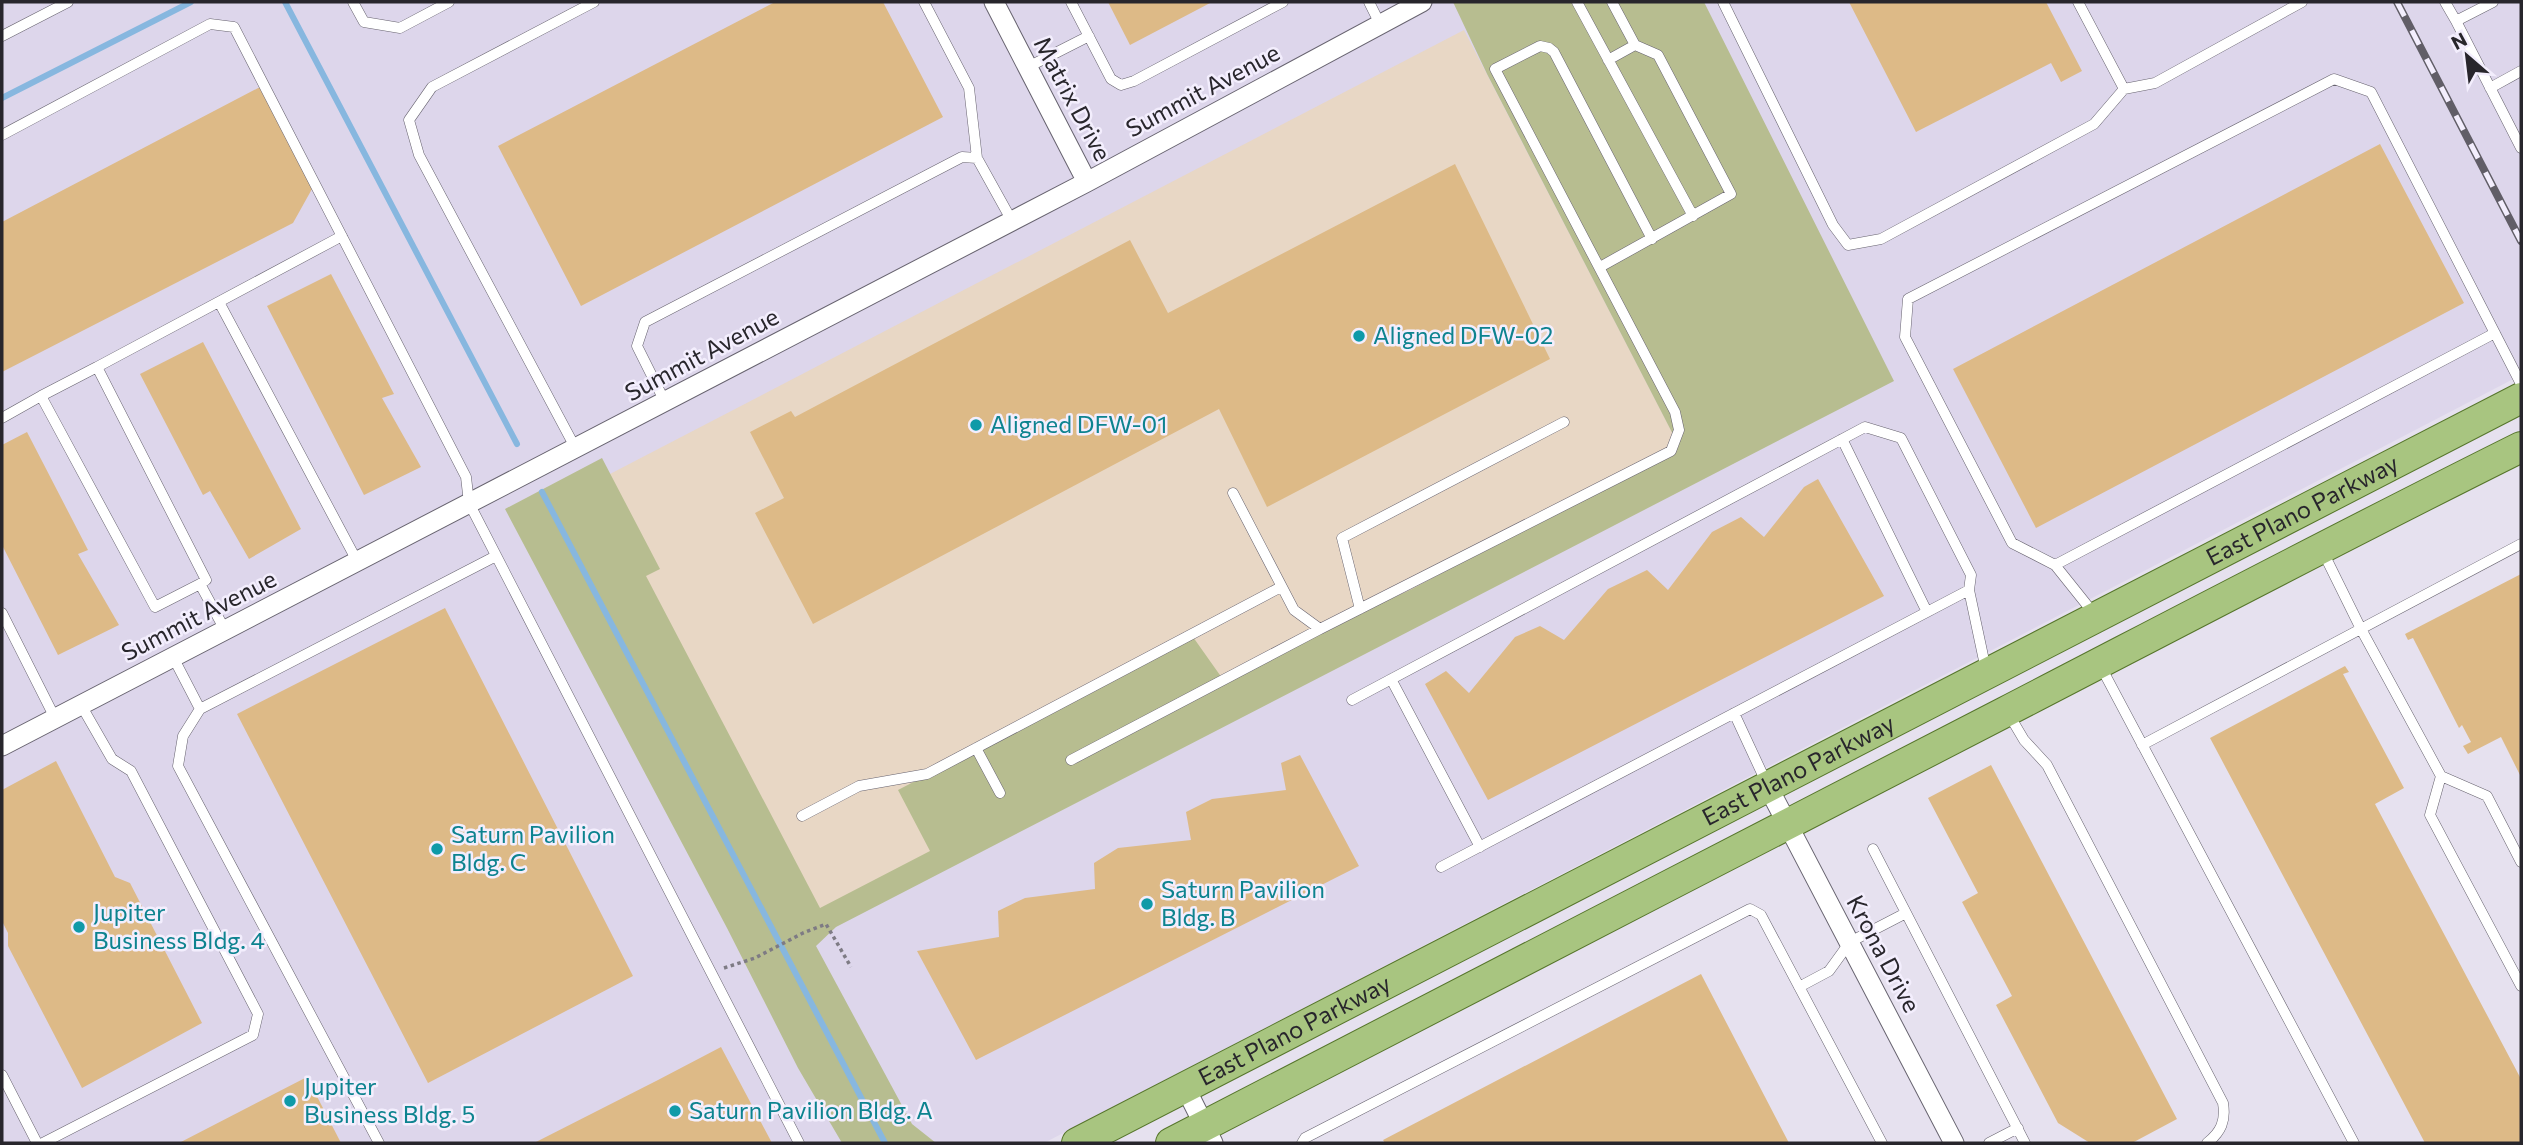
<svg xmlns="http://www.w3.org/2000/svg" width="2523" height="1145" viewBox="0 0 2523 1145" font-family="Commissioner,sans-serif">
	<rect width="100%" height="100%" fill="#e6e1ef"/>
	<!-- commercial -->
	<path fill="#ddd6eb" d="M2,2h2519v373l-1477,768h-1042z"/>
	<!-- industrial -->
	<path fill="#e8d7c5" d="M1464,30l222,429 -880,458 -223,-429z"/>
	<!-- green -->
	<path fill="#b7bd90" d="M1453,2h251l190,379 -1058,546 -20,19 96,178 24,19h-94l-44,-75 -71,-140 -222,-419 97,-51 58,111 -14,7 174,332 110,-57 -32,-61 295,-153 29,41 190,-89 267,-143 -192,-372z"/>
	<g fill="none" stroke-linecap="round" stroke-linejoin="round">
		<!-- stream -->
		<path stroke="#87b7df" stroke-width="6" d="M285,2l232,442
			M2,98l189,-96
			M542,492l343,651"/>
	</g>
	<!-- building -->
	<path fill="#ddba87" d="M775,2h108l60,115 -362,189 -83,-160z
		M1108,2h104l-82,43z
		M1849,2h197l36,69 -21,11 -10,-19 -135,69z
		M260,87l52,102 -19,34 -291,149v-150z
		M2380,144l84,159 -428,225 -83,-159z
		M1455,164l95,195 -283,148 -48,-98 -406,215 -58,-111 29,-15 -34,-66 41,-21 4,6 335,-177 38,73z
		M331,274l63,120 -12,4 39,69 -57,28 -97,-189z
		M203,342l98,187 -52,30 -39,-68 -7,4 -63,-121z
		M27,432l61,118 -10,4 41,71 -61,30 -56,-110v-100z
		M1818,479l66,117 -396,204 -63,-116 21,-13 23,22 46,-56 25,-11 24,14 44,-51 39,-19 21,20 44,-58 29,-15 23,20 40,-50z
		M2521,574v203l-20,-40 -33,17 -5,-8 8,-4 -9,-17 -3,3 -46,-90 -5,2 -3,-6z
		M445,608l188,368 -205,107 -191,-369z
		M2345,666l4,6 -6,2 61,114 -29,16 146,275v64h-96l-215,-405z
		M1300,755l59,111 -383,194 -59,-109 82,-14 -1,-26 27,-13 70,-9 -1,-26 24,-15 73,-8 -5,-28 26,-13 74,-9 -5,-27z
		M56,761l59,116 15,6 72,140 -120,65 -74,-142v-13l-6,-12v-131z
		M1991,765l186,354 -45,24h-42l-32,-20 -62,-118 16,-9 -50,-94 16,-9 -50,-95z
		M1701,974l88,169h-404l-2,-3z
		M721,1047l51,96h-238l124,-63z
		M307,1077l34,66h-162z"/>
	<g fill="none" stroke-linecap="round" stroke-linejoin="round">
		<defs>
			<path id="lane" d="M353,2l11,20 36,6 49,-26
				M924,2l45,86 8,70
				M1071,2l40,77 10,6 13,-4 149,-79
				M1369,2l11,22
				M1577,2l116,214
				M1723,2l110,223 15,20 33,-6 213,-115 30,-35
				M2078,2l46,87 31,-6 147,-81
				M2445,2l11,19 37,-19
				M2456,21l65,127
				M2,36l66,-34
				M1608,60l27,-15
				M1028,67l61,-31
				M2490,88l31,-17
				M2,135l208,-111 24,3 232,450 3,26 330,640
				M1600,267l131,-73 -73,-139 -23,-10 -23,-43
				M219,302l138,259
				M97,367l245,-131
				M41,396l56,-29 109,213 -6,4
				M665,402l-28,-56 8,-24 317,-165 15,1 35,63
				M2,418l39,-22 114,211 45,-23 25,46
				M1842,439l85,173
				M576,449l-157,-294 -10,-35 23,-33 162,-85
				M1233,493l61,117 26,19 351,-178 8,-21 -4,-18 -180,-343 45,-23 9,2 5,4 98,187
				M2322,550l39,79 80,147 -11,39 91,171
				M2055,565l440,-232
				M1360,609l-18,-71 222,-116
				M2,613l53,105
				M2095,615l-40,-50 -43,-22 -107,-206 3,-38 426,-220 37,13 150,292
				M173,657l27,52 -17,27 -5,30 201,377
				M2101,667l253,476
				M1391,679l89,168
				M1352,700l513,-273 36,11 70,137 -2,15 17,80
				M200,709l296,-153
				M1734,713l33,71
				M2008,713l16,27 23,25 176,338c3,18 -2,29 -16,40
				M2142,745l379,-201
				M976,748l24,45
				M1071,760l249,-131
				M2441,776l46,20 34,66
				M802,816l57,-30 68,-12 354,-187
				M1873,849l152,294
				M1441,867l528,-277
				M1799,987l30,-16 21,-29 56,-29
				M2,1075l35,68
				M43,1143l210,-108 5,-21 -127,-243 -19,-12 -31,-54
				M1302,1143l3,-5 445,-229 11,6 121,228
				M1989,1143l29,-15"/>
			<path id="street" d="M994,2l93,180
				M2,746l1085,-564 335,-180
				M1768,787l186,356
				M1185,1087l28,56"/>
			<g id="primary">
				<path id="s1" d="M1077,1143l1444,-745"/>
				<path d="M1171,1143c278,-145 556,-287 834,-431 172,-89 343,-179 516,-265"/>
			</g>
		</defs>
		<!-- lane casing -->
		<use href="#lane" stroke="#67636f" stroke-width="11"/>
		<!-- street casing -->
		<use href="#street" stroke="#67636f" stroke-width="21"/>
		<!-- primary casing -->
		<use href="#primary" stroke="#56752b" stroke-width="32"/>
		<!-- path -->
		<path stroke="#7e7b84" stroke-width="3.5" stroke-dasharray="3.5 3.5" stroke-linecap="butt" d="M724,968l31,-10 48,-25 23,-9 25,43"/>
		<!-- lane -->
		<use href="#lane" stroke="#fff" stroke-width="10"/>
		<!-- street -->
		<use href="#street" stroke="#fff" stroke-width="19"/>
		<!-- primary -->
		<use href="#primary" stroke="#a8c580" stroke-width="30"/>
		<defs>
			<path id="rail" d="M2397,2l124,239"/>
		</defs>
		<!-- rail casing -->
		<use href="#rail" stroke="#615e67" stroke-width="8"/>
		<!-- rail -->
		<use href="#rail" stroke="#f3eefd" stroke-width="5" stroke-dasharray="16" stroke-linecap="butt"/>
	</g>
	<!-- markers -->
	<g fill="#0f9aa8" stroke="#f3eefd" stroke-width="2.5">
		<circle cx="1359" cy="336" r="7"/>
		<circle cx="976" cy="425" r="7"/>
		<circle cx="437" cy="849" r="7"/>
		<circle cx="1147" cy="904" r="7"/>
		<circle cx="79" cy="927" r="7"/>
		<circle cx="290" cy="1101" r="7"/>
		<circle cx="675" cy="1111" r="7"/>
	</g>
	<g text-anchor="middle" stroke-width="5" stroke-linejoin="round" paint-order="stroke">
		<!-- street labels -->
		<g font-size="24" fill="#28262c" stroke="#f3eefd">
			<text transform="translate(1203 91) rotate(-28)" y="8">Summit Avenue</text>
			<text transform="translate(1072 99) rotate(62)" y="8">Matrix Drive</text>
			<text transform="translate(702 355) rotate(-28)" y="8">Summit Avenue</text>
			<text dy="8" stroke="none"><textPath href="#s1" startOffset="1379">East Plano Parkway</textPath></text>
			<text transform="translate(199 616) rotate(-27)" y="8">Summit Avenue</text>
			<text dy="8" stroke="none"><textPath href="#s1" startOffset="812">East Plano Parkway</textPath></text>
			<text transform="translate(1883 954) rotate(62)" y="8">Krona Drive</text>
			<text dy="8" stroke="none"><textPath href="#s1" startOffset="245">East Plano Parkway</textPath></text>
		</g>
		<!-- culture labels -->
		<g font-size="24" fill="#0d838f" stroke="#f3eefd" text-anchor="start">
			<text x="1373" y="344">Aligned DFW-02</text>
			<text x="990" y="433">Aligned DFW-01</text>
			<text x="451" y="843">Saturn Pavilion<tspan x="451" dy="28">Bldg. C</tspan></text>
			<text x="1161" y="898">Saturn Pavilion<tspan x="1161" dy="28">Bldg. B</tspan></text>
			<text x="93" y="921">Jupiter<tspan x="93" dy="28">Business Bldg. 4</tspan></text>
			<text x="304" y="1095">Jupiter<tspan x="304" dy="28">Business Bldg. 5</tspan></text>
			<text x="689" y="1119">Saturn Pavilion Bldg. A</text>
		</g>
	</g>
	<!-- border -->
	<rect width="2523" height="1145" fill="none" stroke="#28262c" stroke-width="7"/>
	<!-- north arrow -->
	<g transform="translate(2467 56) rotate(332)" stroke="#f3eefd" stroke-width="5" paint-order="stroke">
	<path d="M0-5L12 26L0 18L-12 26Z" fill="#28262c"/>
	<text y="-10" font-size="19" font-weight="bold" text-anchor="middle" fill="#28262c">N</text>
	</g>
</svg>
